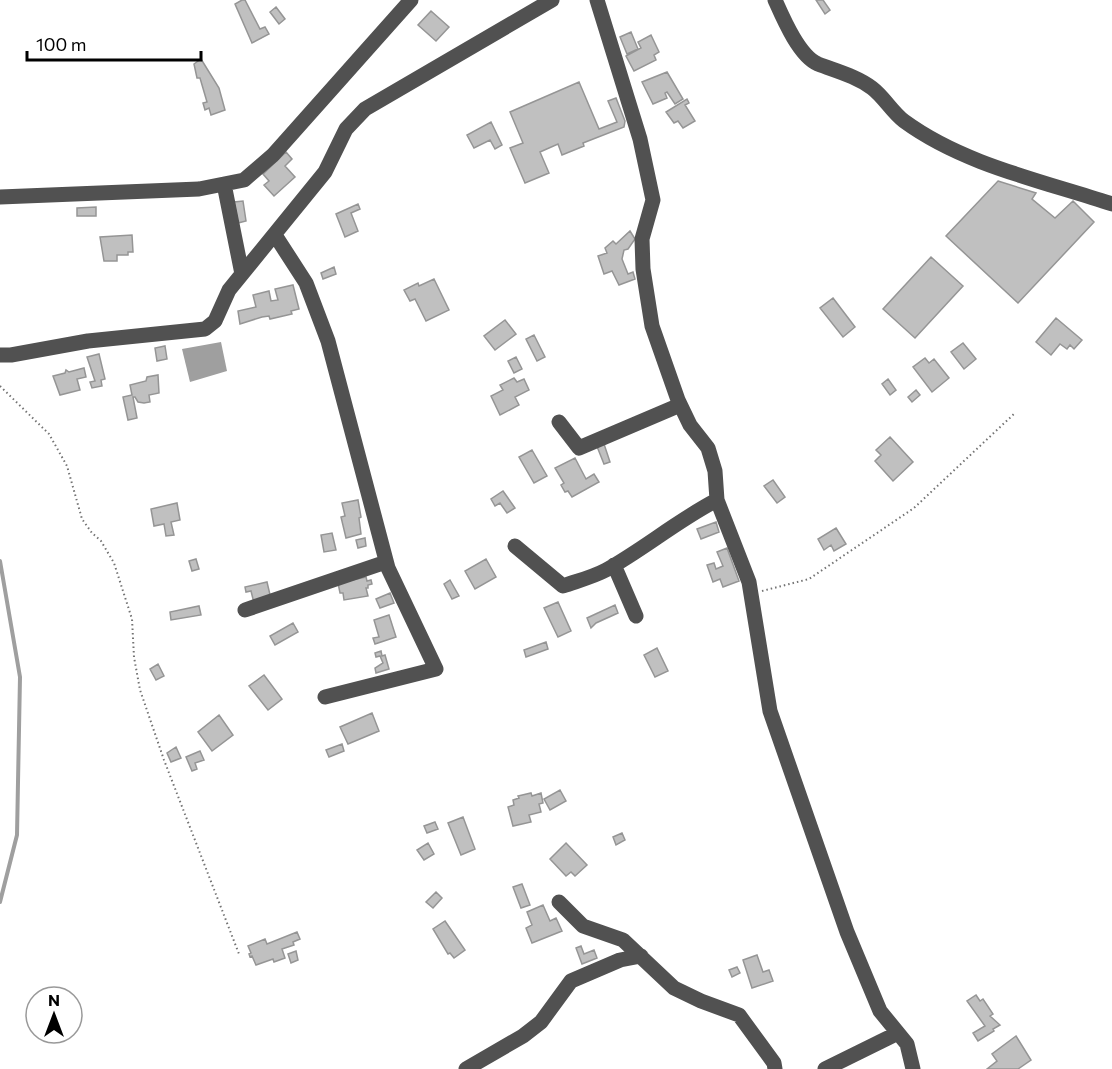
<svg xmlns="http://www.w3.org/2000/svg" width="1112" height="1069" viewBox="0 0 1112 1069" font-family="Commissioner,sans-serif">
	<rect width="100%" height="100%" fill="#fff"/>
	<!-- water -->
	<path fill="#9f9f9f" d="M221,342l6,29 -37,11 -8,-33z"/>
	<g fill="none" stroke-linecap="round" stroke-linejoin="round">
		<!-- stream -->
		<path stroke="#9f9f9f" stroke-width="4" d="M0,561l20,116 -3,158 -17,67"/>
	</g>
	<!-- building -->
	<path fill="#c0c0c0" stroke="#959595" stroke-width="1.5" d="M242,0h3l15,29 5,-2 4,7 -17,9 -17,-39z
		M816,0h7l7,10 -5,4z
		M276,7l9,12 -6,5 -9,-12z
		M431,11l18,16 -13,14 -18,-16z
		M631,32l7,17 -11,5 -7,-17z
		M651,35l8,17 -5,3 2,5 -22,11 -8,-15 15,-8 -3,-6z
		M201,59l18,29 6,22 -14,5 -2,-7 -4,2 -2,-7 4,-1 -7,-24h-3l-3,-14z
		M667,72l16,27 -8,5 -8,-12 -2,1 2,5 -14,6 -11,-22z
		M579,82l20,47 18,-7 -9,-21 8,-3 9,23 -1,6 -41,16 1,3 -22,9 -4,-11 -18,8 9,21 -24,10 -15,-35 13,-5 -13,-31z
		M687,99l2,4 -4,2 10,16 -12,7 -5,-7 -4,2 -8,-11z
		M491,122l11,23 -7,4 -5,-9 -16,8 -7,-13z
		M286,152l6,7 -7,7 10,11 -21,19 -10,-11 5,-4 -6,-7z
		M998,181l38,12 -4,6 23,19 18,-17 21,21 -76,81 -72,-67z
		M243,201l3,20 -8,2 -4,-21z
		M358,204l2,5 -9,4 7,18 -13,6 -9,-23z
		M96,207v9h-19v-8z
		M630,231l5,8 -7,10 -4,1 -2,9 6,15 5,-2 2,7 -16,6 -7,-14 -8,3 -6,-18 9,-3 -2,-5 8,-7 3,3z
		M132,235l1,17h-5v3h-11v6h-13l-4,-24z
		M931,257l32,29 -48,52 -32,-29z
		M334,267l2,7 -13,5 -2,-6z
		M434,279l15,31 -23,11 -11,-22 -5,2 -6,-11 14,-7 1,3z
		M293,285l6,24 -8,2 1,3 -22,5 -1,-3 -7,1 -22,7 -2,-13 18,-4 -3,-12 16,-4 2,10 7,-1 -3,-11z
		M833,298l22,29 -12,10 -23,-29z
		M1056,318l26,22 -8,9 -4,-4 -3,4 -7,-5 -9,11 -15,-13z
		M505,320l11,14 -21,16 -11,-14z
		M534,335l11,22 -8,4 -11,-22z
		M963,343l13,16 -12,10 -13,-17z
		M165,346l2,13 -10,2 -2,-13z
		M99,354l6,25 -4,1 1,6 -10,2 -2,-6 5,-1 -8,-24z
		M516,357l6,12 -8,4 -6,-12z
		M925,358l4,5 5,-4 15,19 -17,14 -19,-25z
		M84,368l2,9 -9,2 3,11 -20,5 -7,-19 12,-3 1,-3 3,2z
		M158,375l1,18 -10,2 1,7 -6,1 -6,-1 -3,-5h-2l4,21 -9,2 -5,-23 9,-2 -2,-10 16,-4 1,-4z
		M514,378l3,4 7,-3 5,11 -14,7 4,8 -19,10 -9,-19 12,-6 -3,-5z
		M888,379l8,11 -6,5 -8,-11z
		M916,390l4,5 -8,7 -4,-5z
		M890,437l23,25 -20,19 -18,-20 6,-6 -5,-5z
		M603,441l7,21 -6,2 -8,-20z
		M532,450l15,26 -13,7 -15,-26z
		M575,458l11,21 8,-5 5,8 -27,15 -4,-6 -3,1 -4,-7 3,-2 -9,-15z
		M773,480l12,17 -8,6 -13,-17z
		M503,491l12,17 -8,5 -7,-10 -5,3 -4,-7z
		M358,500l3,17 -2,1 2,16 -15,4 -5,-21 4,-1 -3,-13z
		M177,503l3,17 -9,2 3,13 -8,1 -2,-12 -10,2 -3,-17z
		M716,522l3,10 -18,7 -4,-10z
		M836,528l10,16 -12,7 -3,-6 -7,5 -6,-11z
		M332,533l4,17 -12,2 -3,-17z
		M365,538l1,8 -8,2 -2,-8z
		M727,548l12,33 -16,6 -3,-8 -7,3 -6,-17 7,-2 2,6 7,-3 -6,-14z
		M196,559l3,10 -7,2 -3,-10z
		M486,559l10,18 -21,12 -10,-18z
		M366,577l1,4 4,-1 1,4 -4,1v3h-2l2,8 -24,4 -1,-7h-3l-2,-10z
		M450,580l9,16 -7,3 -8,-15z
		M267,582l4,17 -17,4 -3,-12 -5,1 -1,-5z
		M390,593l4,10 -14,5 -4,-9z
		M558,602l13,29 -13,6 -14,-29z
		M615,605l3,8 -22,10 -5,5 -4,-10z
		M199,606l2,9 -30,5 -1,-8z
		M389,615l7,22 -21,7 -2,-6 6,-1 -5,-17z
		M293,623l5,9 -23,13 -5,-9z
		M546,642l2,7 -22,8 -2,-7z
		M657,648l11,23 -13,6 -11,-22z
		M381,651l1,5 3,-1 4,14 -13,4 -1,-5 8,-5 -3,-7 -4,1 -1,-4z
		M158,664l6,12 -8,4 -6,-11z
		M264,675l18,24 -14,11 -19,-24z
		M372,713l7,18 -31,13 -8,-17z
		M219,715l14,20 -21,16 -14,-19z
		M342,744l2,7 -15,6 -3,-7z
		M176,747l5,11 -10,4 -4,-9z
		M200,751l4,9 -9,3 2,6 -5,2 -6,-14z
		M560,790l6,11 -16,9 -6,-11z
		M531,793l1,3 9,-3 2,10 -4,1 2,8 -12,3 2,7 -18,4 -5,-19 6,-2 -1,-5 6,-2 -1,-2z
		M463,817l12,32 -14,6 -13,-32z
		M435,822l3,7 -11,4 -3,-7z
		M622,833l3,7 -9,5 -3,-8z
		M428,843l6,11 -10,6 -7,-10z
		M566,843l21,22 -12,11 -4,-4 -5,4 -16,-17z
		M522,884l8,21 -9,3 -8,-21z
		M436,892l6,6 -9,10 -7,-6z
		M543,905l7,16 6,-3 6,13 -30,12 -6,-15 6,-3 -5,-13z
		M445,921l20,29 -11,8 -4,-5 -2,1 -15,-25z
		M297,932l3,7 -7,3 1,3 -12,4 3,9 -11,4 -1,-3 -17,6 -4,-9 -2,1 -1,-3 2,-1 -3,-7 17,-7 2,5z
		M581,946l3,8 10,-4 3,8 -15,6 -6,-16z
		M296,951l2,9 -7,3 -3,-9z
		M757,955l6,17 6,-2 4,11 -21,7 -9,-28z
		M737,967l3,6 -8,4 -3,-7z
		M976,995l4,6 3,-2 10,15 -3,2 10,9 -7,4 1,2 -16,10 -5,-8 12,-7 -18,-25z
		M1016,1036l15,24 -13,9h-31l10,-8 -5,-7z"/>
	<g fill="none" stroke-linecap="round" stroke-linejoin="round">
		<!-- path -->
		<path stroke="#737373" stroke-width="2" stroke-dasharray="1.5 3" stroke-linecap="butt" d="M0,386l49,48 18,32 15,53 10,14 9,8 13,22 18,56 2,38 6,33 24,70 75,194
			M762,591l47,-12 105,-71 101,-95"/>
		<!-- minor -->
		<path stroke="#515151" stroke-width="15" d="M597,0l43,139 13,61 -11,39 1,30 9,57 26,74 12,25 18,23 7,23 2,29 32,82 21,129 77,221 33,79 27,33 6,25
			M775,0c8,18 24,56 43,64 18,7 38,12 54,24 12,9 20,24 32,33 60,44 139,60 208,83
			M224,184l18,90
			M0,197l199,-8 45,-9 29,-25 138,-155
			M275,235l31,48 22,58 60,227 48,101 -111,28
			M0,355h11l77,-14 117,-12 10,-8 14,-31 96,-118 21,-43 19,-20 187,-109
			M559,422l20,26 101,-43
			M515,546l48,40c14,-5 30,-9 43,-16 38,-21 72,-50 111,-70
			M614,565l22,51
			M245,610l141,-48
			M559,902l24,24 40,14 51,48 27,13 38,14 35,48 1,6
			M466,1069l57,-33 18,-14 30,-41 49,-21 21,-4
			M825,1069l73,-36"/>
	</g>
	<!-- north arrow -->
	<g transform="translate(54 1015)"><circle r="28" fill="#ffffff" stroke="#999999" stroke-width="1.5"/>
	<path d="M0-4.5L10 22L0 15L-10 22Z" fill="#000000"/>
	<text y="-9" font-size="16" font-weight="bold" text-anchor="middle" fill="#000000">N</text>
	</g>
	<!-- scale -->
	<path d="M27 51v9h174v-9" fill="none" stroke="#000000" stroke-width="3"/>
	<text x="36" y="51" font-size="18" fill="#000000" stroke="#ffffff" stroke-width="4.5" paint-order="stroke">100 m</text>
</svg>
